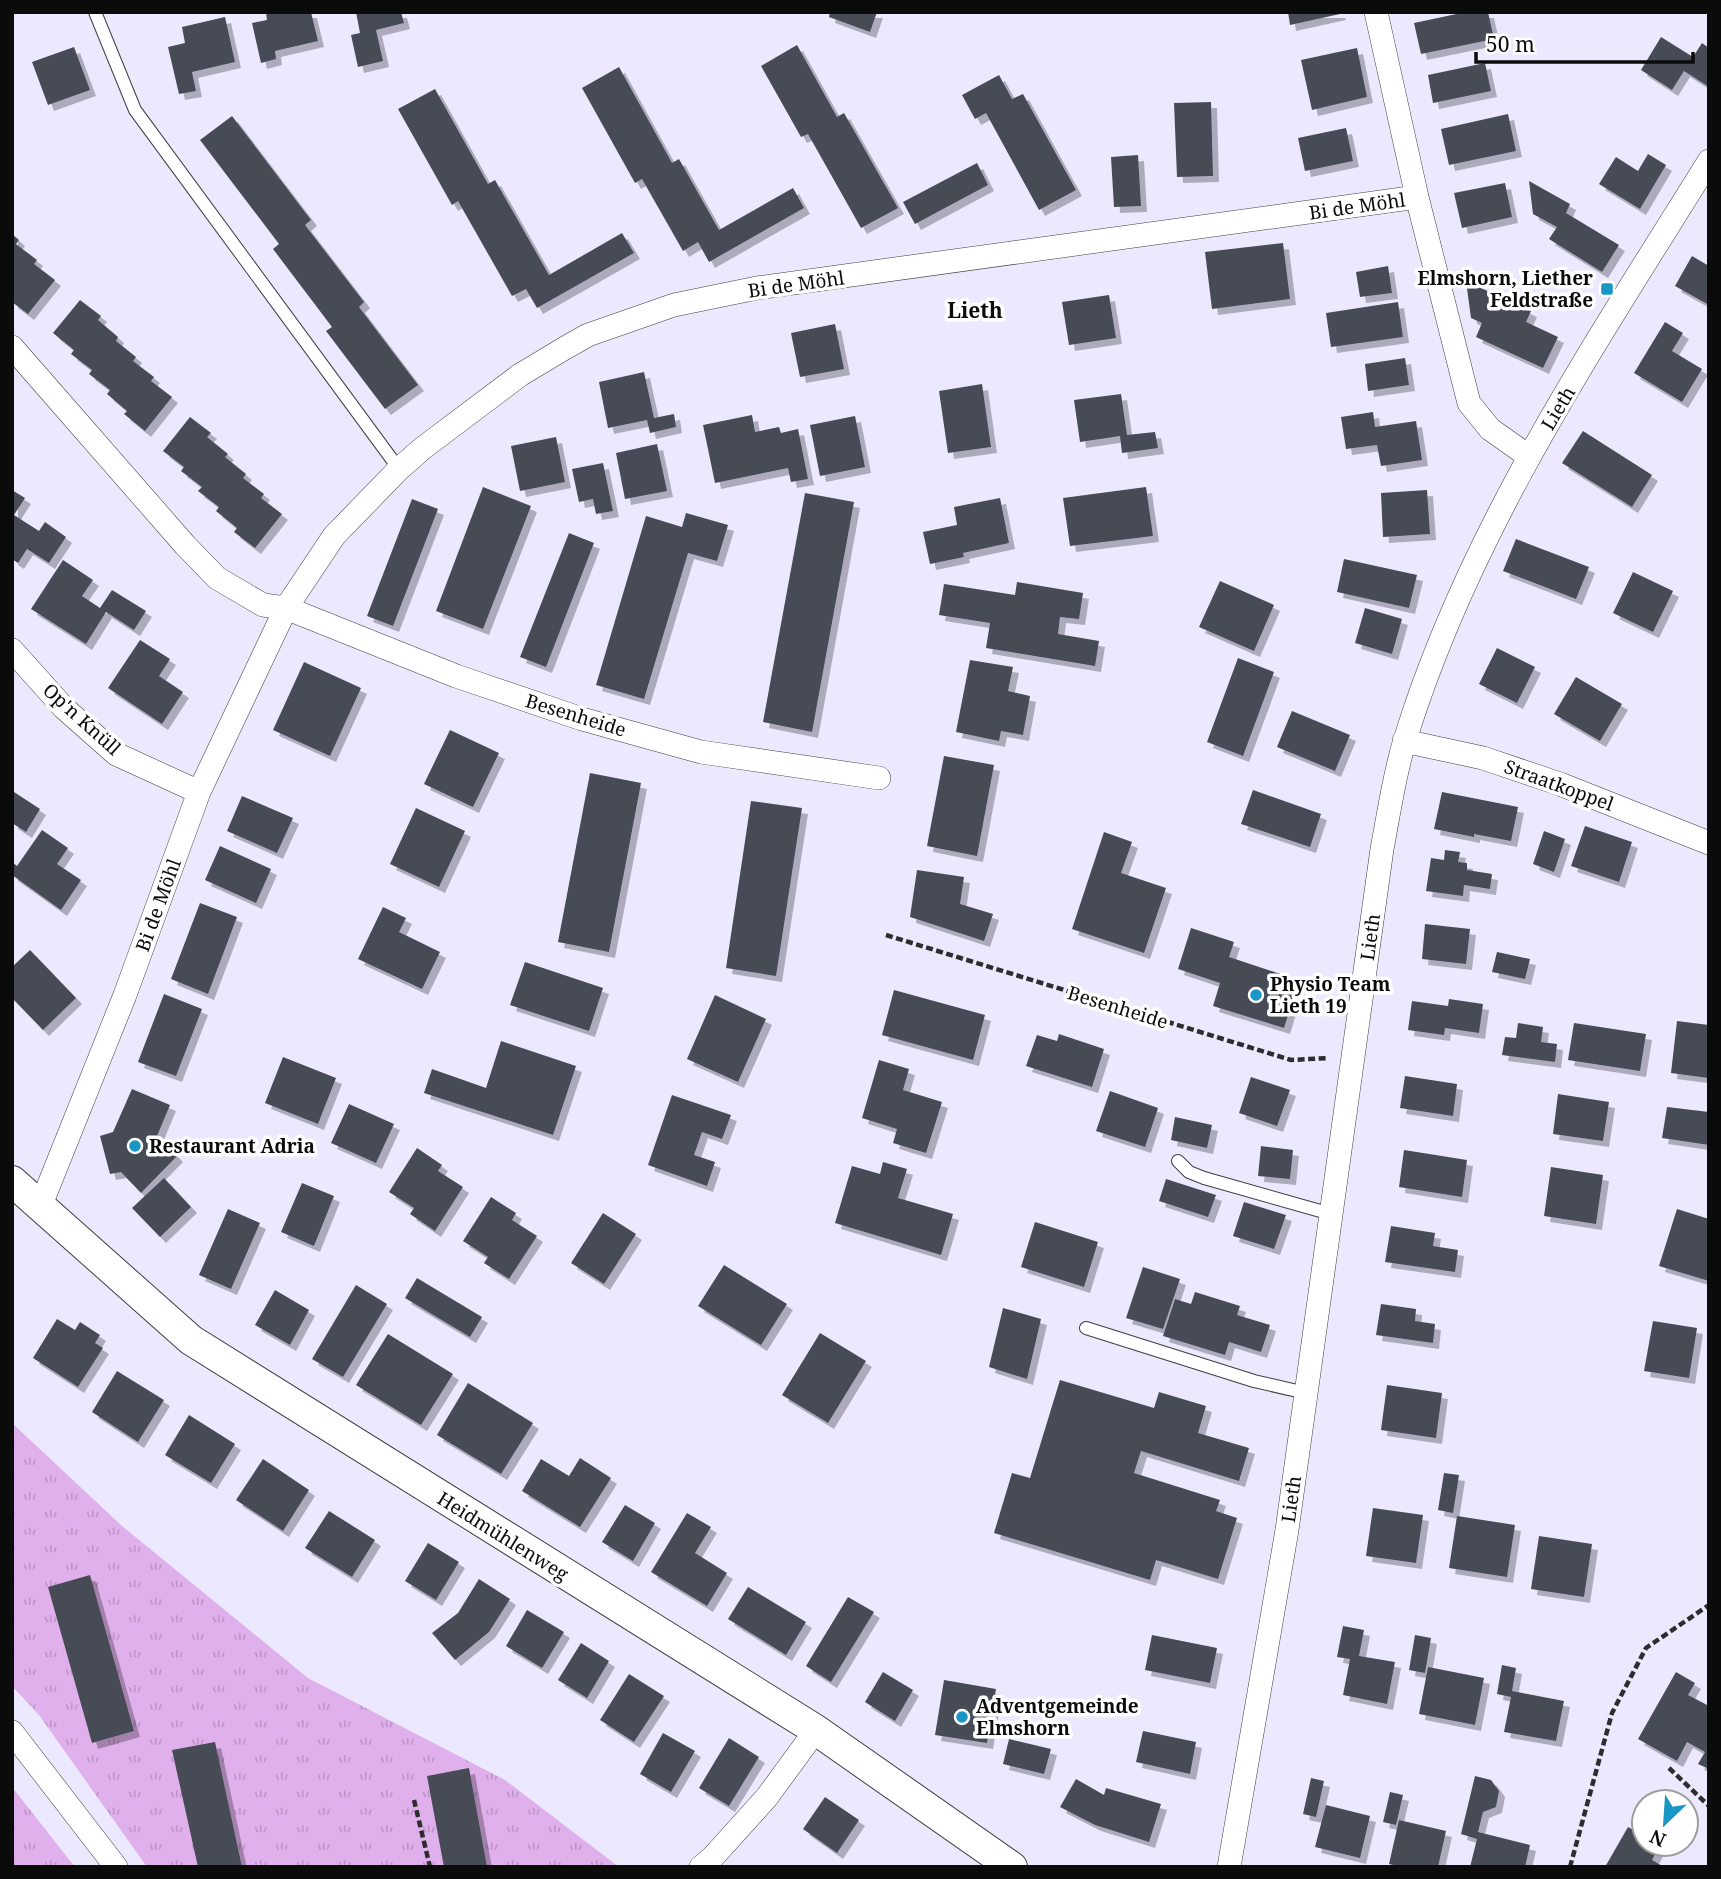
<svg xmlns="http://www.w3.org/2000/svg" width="1721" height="1879" viewBox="0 0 1721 1879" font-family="'Noto Serif',serif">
	<defs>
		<pattern id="grass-tufts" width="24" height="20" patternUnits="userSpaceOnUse" patternTransform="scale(1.75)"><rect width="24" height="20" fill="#e0b0ec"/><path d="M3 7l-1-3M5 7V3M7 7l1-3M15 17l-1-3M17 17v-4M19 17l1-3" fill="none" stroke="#bf96c9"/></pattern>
		<filter id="shadow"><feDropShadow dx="6" dy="6" stdDeviation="0" flood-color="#0004"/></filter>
	</defs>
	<rect width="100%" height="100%" fill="#ece9ff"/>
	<!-- grass -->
	<path fill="url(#grass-tufts)" d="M12,1423l110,103 186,152 197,102 114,87h-472l-108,-152 -27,-29z
		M12,1787l63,80h-63z"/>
	<!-- building -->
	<path fill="#474b54" filter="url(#shadow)" d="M266,12h45l7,29 -43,10 1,8 -15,4 -9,-40 15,-3z
		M356,12h45l3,11 -28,7 7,31 -25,6 -7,-32 9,-2z
		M830,12h47l-7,20 -41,-15z
		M1288,12h51l1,2 -50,11z
		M1466,12h22l6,27 -73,15 -7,-31z
		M225,17l10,45 -43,10 4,19 -17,3 -11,-47 17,-4 -3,-16z
		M1661,37l32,20 9,-14 7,5v39l-25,-16 -12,19 -31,-20z
		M797,45l40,72 7,-4 54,95 -37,20 -53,-94 -7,3 -40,-71z
		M74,47l16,43 -42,15 -16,-43z
		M1357,48l10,49 -55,13 -11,-50z
		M1485,63l6,28 -58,12 -5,-28z
		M619,67l53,96 7,-4 40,71 74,-42 11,20 -95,54 -11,-20 -15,9 -41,-72 -7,4 -53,-95z
		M999,75l13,24 11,-5 53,96 -37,20 -53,-97 -11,6 -13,-24z
		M435,89l53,95 7,-4 54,95 73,-42 12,20 -97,55 -11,-19 -14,7 -54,-95 -6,4 -54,-96z
		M1211,102l2,74 -36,1 -3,-74z
		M1508,114l8,37 -67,14 -8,-36z
		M232,116l79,104 -6,5 59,77 -5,5 59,78 -33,24 -59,-78 6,-4 -59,-78 6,-5 -79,-104z
		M1346,128l7,33 -48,10 -7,-33z
		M1648,154l18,11 -26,44 -41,-25 17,-27 22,14z
		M1138,155l3,51 -27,1 -3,-50z
		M977,163l11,22 -73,39 -12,-22z
		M1529,181l41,23 -4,9 53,32 -17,27 -53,-33 8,-12 -24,-13z
		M1505,183l7,34 -50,11 -8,-35z
		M12,234l7,6 -3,4 21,16 -3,4 21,16 -27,34 -16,-12z
		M1283,243l7,56 -78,10 -7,-57z
		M1692,256l17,10v39l-34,-19z
		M1388,266l4,27 -32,4 -4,-25z
		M1466,281l65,30 -5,11 32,15 -15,31 -67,-31 6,-14 -11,-5z
		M1109,295l7,43 -47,7 -7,-43z
		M80,300l21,16 -3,4 20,17 -2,4 20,16 -3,4 21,16 -3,4 21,16 -27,34 -21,-17 3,-3 -20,-17 3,-4 -21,-16 3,-4 -21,-16 3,-4 -21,-17z
		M1398,302l5,35 -72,10 -5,-34z
		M1665,322l18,11 -11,18 30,18 -20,33 -48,-29z
		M835,324l9,45 -44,8 -9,-44z
		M1405,358l4,27 -41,6 -3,-27z
		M644,372l10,46 20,-4 2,13 -26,6 -3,-13 -39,8 -9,-46z
		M982,384l9,63 -43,6 -9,-62z
		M1121,394l6,41 28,-3 3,16 -36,5 -2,-17 -40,6 -6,-42z
		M1373,412l2,15 41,-6 6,39 -41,6 -4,-21 -31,4 -5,-32z
		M752,415l3,17 24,-5 2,6 17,-4 10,50 -17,3 -3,-14 -73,15 -12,-58z
		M855,416l10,51 -45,9 -10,-51z
		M190,417l21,16 -4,4 21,17 -3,3 21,17 -3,4 21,16 -3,4 21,16 -27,34 -21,-16 3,-4 -21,-17 3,-4 -21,-16 4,-4 -21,-16 3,-4 -21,-16z
		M1583,431l69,44 -20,32 -70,-44z
		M556,437l9,45 -45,9 -9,-45z
		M657,444l10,47 -42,8 -9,-46z
		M603,463l10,48 -17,3 -3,-15 -14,3 -7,-33z
		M483,487l48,19 -48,123 -47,-18z
		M1146,487l7,49 -83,10 -7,-48z
		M12,490l13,8 -11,17 25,16 6,-9 21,15 -17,26 -22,-14 -9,14 -6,-4z
		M1427,490l3,44 -47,3 -2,-44z
		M805,493l49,9 -42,230 -49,-10z
		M1000,498l9,45 -46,10 1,4 -34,7 -7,-32 34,-7 -3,-18z
		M412,499l26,10 -45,117 -26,-10z
		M686,513l42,12 -11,36 -29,-8 -44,146 -48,-14 50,-169 36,11z
		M569,533l25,10 -48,124 -26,-10z
		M1516,539l73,28 -13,32 -73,-28z
		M1344,559l73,16 -8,33 -72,-16z
		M63,560l30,20 -11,16 18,12 12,-18 34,21 -12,19 -28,-18 -20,32 -55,-35z
		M1633,572l40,19 -20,41 -40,-19z
		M1220,581l54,24 -20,46 -55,-24z
		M1017,582l66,11 -4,26 -19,-2 -2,17 41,7 -4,25 -109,-18 4,-25 -51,-8 5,-31 71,11z
		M1365,608l37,11 -10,35 -37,-11z
		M140,640l30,19 -11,17 24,16 -21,32 -54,-36z
		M1497,648l38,19 -18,36 -38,-19z
		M1238,658l36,14 -31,84 -36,-14z
		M970,660l43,7 -5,24 22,5 -7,39 -22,-4 -2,10 -43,-9z
		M304,662l57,26 -31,68 -57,-26z
		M1576,677l46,27 -22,37 -46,-27z
		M1292,711l58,24 -15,36 -58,-24z
		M450,730l49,23 -26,54 -49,-23z
		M944,756l50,9 -17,91 -50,-10z
		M590,773l51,10 -32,169 -51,-10z
		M1253,790l68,24 -11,33 -69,-23z
		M14,792l26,17 -14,23 -14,-9z
		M1442,792l76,15 -7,34 -37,-7v3l-40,-8z
		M242,796l51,22 -16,35 -50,-22z
		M751,801l51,7 -26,168 -50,-8z
		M416,808l49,23 -26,56 -49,-23z
		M1585,826l47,16 -13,40 -48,-16z
		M42,830l26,18 -11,16 24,16 -20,30 -49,-35v-13l5,4z
		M1544,831l21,8 -11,33 -21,-8z
		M1104,832l28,10 -11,31 45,15 -22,65 -72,-24z
		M220,846l51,23 -15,34 -51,-23z
		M1445,850l15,2 -2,10 9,1v7l25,4 -2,15 -26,-4 -1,11 -37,-5 5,-33 13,2z
		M917,870l47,7 -4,27 33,10 -9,27 -74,-24z
		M200,903l37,14 -29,77 -37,-15z
		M383,907l23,11 -7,14 41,20 -18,37 -64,-30z
		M1425,924l45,5 -4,35 -44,-5z
		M1191,928l43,14 -5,15 70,23 -15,48 -71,-22 7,-23 -42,-14z
		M30,950l46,48 -33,32 -31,-32v-31z
		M1497,952l33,7 -5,20 -33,-7z
		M525,962l78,26 -14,43 -79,-26z
		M894,990l91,25 -12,45 -91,-25z
		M164,994l38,15 -26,67 -38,-14z
		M715,995l51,24 -28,63 -51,-23z
		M1449,999l34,5 -4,29 -34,-5 -1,7 -36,-5 4,-29 36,5z
		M1677,1021l32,4 -1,53 -37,-5z
		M1518,1023l25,4 -2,15 16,2 -2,18 -53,-7 3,-18 11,1z
		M1574,1023l72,11 -6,37 -72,-11z
		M1059,1034l45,15 -12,38 -66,-21 11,-31 20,6z
		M501,1041l75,25 -23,69 -129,-42 8,-24 54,19z
		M283,1057l53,21 -18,46 -53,-21z
		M879,1060l30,9 -6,21 39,12 -16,51 -33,-10 4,-14 -35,-11z
		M1405,1076l52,8 -4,32 -53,-8z
		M1251,1077l39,13 -13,36 -38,-13z
		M132,1089l38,16 -13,31 20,20 -36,37 -20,-21 -11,2 -10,-38 13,-4z
		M1110,1091l48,17 -13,39 -49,-16z
		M1558,1094l51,8 -6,39 -50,-7z
		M672,1095l59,20 -9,24 -20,-7 -8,23 21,7 -8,24 -59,-21z
		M349,1104l45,20 -18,39 -45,-20z
		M1667,1107l42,5v33l-47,-7z
		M1175,1117l37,8 -5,23 -36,-8z
		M1261,1146l32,4 -3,29 -32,-3z
		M417,1148l25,17 -4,6 25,16 -28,44 -25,-17 4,-6 -25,-16z
		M1404,1150l63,10 -5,37 -63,-10z
		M883,1162l24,7 -9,29 55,16 -12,41 -106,-32 17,-57 28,8z
		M1551,1167l52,8 -7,49 -52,-8z
		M164,1178l27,29 -31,30 -28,-29z
		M1166,1179l50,16 -8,22 -49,-16z
		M302,1183l32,13 -20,50 -33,-14z
		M491,1197l25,16 -4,7 25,16 -28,43 -25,-16 4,-6 -25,-16z
		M1244,1202l42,13 -12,34 -41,-13z
		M228,1209l32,14 -29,66 -32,-14z
		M1677,1209l32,10v62l-50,-15z
		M603,1213l33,21 -32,50 -33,-21z
		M1035,1222l63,20 -14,45 -63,-20z
		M1391,1226l44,7 -2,13 25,4 -3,22 -70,-10z
		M724,1265l63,39 -26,41 -63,-39z
		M1143,1267l37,12 -17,50 -37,-11z
		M417,1278l65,39 -12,20 -65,-39z
		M356,1285l31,19 -44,73 -31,-18z
		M275,1290l34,20 -19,35 -35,-20z
		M1195,1292l45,14 -3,9 33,10 -9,27 -32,-10 -4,13 -62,-19 12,-37 16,5z
		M1381,1304l35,5 -1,12 20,3 -2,19 -57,-8z
		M1003,1308l38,11 -14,60 -38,-12z
		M57,1319l18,11 5,-8 20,13 -5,8 8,5 -25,39 -45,-29z
		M1653,1321l44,7 -8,50 -45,-7z
		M820,1333l46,28 -38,62 -46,-28z
		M388,1334l65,40 -32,51 -65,-40z
		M117,1371l47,29 -26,42 -46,-30z
		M1060,1380l94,28 5,-16 47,14 -8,27 51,15 -10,33 -98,-30 -7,22 86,27 -4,11 21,7 -19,61 -62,-19 -6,20 -156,-47 18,-60 18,5z
		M468,1383l65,40 -32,51 -64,-39z
		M1387,1385l55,8 -6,45 -55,-8z
		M189,1415l46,29 -24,39 -46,-28z
		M580,1458l31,20 -31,49 -58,-36 19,-32 28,17z
		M263,1459l46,31 -26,41 -47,-31z
		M1444,1473l15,2 -6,38 -15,-3z
		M625,1505l30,18 -22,38 -31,-19z
		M1373,1508l50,7 -7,48 -50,-7z
		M329,1511l46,29 -23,37 -47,-29z
		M687,1513l24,14 -16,26 32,20 -20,33 -56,-34z
		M1457,1516l58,9 -8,52 -58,-9z
		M1539,1536l53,8 -8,53 -53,-8z
		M428,1543l31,19 -23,38 -31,-19z
		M90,1575l44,156 -42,12 -44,-156z
		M479,1579l31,20 -21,33 -34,28 -23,-27 26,-20z
		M748,1587l58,35 -20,33 -58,-36z
		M848,1597l26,15 -43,70 -25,-16z
		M527,1610l37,22 -22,36 -36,-22z
		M1343,1626l21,4 -5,26 36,6 -8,42 -44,-9 7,-36 -13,-2z
		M1152,1635l65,13 -7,35 -65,-13z
		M1415,1635l16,3 -6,35 -16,-3z
		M581,1643l28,18 -22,37 -29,-18z
		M1502,1665l14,3 -4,23 52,10 -8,40 -52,-9 7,-35 -14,-3z
		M1428,1667l56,11 -9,47 -56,-11z
		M883,1672l30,18 -18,31 -30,-19z
		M1676,1672l19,11 -7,12 21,11v63l-11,-5 7,-12 -18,-10 -10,19 -39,-22z
		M629,1674l35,22 -30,46 -34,-22z
		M944,1680l52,9 -9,54 -52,-8z
		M1143,1731l53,11 -6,32 -54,-12z
		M663,1733l32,18 -24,41 -31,-18z
		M729,1738l30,19 -30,49 -30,-18z
		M1009,1739l42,10 -7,25 -41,-10z
		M215,1742l27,125h-44l-26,-117z
		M469,1768l18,99h-43l-17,-91z
		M1475,1776l16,4 8,11 -3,16 -13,5 -5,20 52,13 -5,22h-55l7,-28 -16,-5z
		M1311,1778l13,3 -8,36 -13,-3z
		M1076,1779l28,16 2,-7 55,16 -12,38 -54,-17 -35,-18z
		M1390,1792l13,3 -7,30 -13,-3z
		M825,1797l34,23 -22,33 -34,-24z
		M1326,1805l44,11 -10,42 -45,-11z
		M1399,1820l47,11 -8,36h-36l-13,-3z
		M1628,1827l16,9v8l16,1 -8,15 12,7h-59z"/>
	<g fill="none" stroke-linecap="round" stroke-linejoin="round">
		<defs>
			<path id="service" d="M95,12l40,98 264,359
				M1178,1161l11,11 15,6 127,36
				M1086,1328l168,53 52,12"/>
			<path id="minor" d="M1376,12l41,185 52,206 21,26 38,27
				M12,347l173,198 32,33 46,27 23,3 170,68 126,43 119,33 178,26
				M12,650l52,58 52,46 83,38
				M1404,741l79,17 77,26 149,59
				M40,1207l85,-212 74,-203 87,-184 48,-72 65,-67 24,-21 97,-73 45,-27 23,-13 86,-30 83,-17 660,-91
				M12,1732l104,135
				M701,1867l11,-9 55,-61 49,-67
				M1229,1867l58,-337 95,-681c7,-36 12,-74 23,-109 64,-209 189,-394 304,-579"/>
			<path id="tertiary" d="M12,1181l179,159 625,390 196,137"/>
		</defs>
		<!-- service casing -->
		<use href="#service" stroke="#3e3e3e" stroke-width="14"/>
		<!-- minor casing -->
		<use href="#minor" stroke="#3e3e3e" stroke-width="24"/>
		<!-- tertiary casing -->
		<use href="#tertiary" stroke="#3e3e3e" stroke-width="32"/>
		<!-- path -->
		<path stroke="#2d2d2d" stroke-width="4.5" stroke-dasharray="7 3.5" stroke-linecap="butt" d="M886,935l405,125 37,-2
			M1669,1768l40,38
			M414,1800l16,67
			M1570,1867l42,-154 34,-65 63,-43"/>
		<!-- service -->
		<use href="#service" stroke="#fff" stroke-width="12"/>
		<!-- minor -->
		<use href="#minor" stroke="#fff" stroke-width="23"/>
		<!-- tertiary -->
		<use href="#tertiary" stroke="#fff" stroke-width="30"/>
	</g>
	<!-- markers -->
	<g fill="#1a96c4" stroke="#fff" stroke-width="2.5">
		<rect x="1600" y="282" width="14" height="14" rx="3.5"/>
		<circle cx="1256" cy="995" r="7"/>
		<circle cx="135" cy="1146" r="7"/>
		<circle cx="962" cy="1717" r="7"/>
	</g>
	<g text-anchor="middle" stroke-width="7" stroke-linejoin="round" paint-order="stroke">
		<!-- street labels -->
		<g font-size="19" fill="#0b0b0b" stroke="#fff">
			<text transform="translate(1357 206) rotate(-8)" y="7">Bi de Möhl</text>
			<text transform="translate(796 284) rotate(-8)" y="7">Bi de Möhl</text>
			<text transform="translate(1558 408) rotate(-59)" y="7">Lieth</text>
			<text transform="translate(576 715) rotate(17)" y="7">Besenheide</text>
			<text transform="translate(82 719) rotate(42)" y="7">Op'n Knüll</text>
			<text transform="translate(1559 785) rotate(20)" y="7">Straatkoppel</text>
			<text transform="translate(158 905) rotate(-70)" y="7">Bi de Möhl</text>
			<text transform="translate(1370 937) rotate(-82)" y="7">Lieth</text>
			<text transform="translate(1118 1007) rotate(17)" y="7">Besenheide</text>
			<text transform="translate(1291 1499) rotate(-82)" y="7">Lieth</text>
			<text transform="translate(503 1536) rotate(32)" y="7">Heidmühlenweg</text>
		</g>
		<!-- poi labels -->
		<g font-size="19" font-weight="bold" fill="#0b0b0b" stroke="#fff" text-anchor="start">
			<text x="1593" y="285" text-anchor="end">Elmshorn, Liether<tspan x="1593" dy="22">Feldstraße</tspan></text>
			<text x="1270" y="991">Physio Team<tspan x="1270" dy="22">Lieth 19</tspan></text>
			<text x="149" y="1153">Restaurant Adria</text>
			<text x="976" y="1713">Adventgemeinde<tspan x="976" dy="22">Elmshorn</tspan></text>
		</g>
		<!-- neighbourhood labels -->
		<g font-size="21" font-weight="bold" fill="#0b0b0b" stroke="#fff">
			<text x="975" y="318">Lieth</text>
		</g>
	</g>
	<!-- border -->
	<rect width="1721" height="1879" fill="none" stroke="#0b0b0b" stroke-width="28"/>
	<!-- north arrow -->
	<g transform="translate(1665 1823) rotate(205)"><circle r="33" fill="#ffffff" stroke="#9d9d9d" stroke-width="2"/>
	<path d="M0-5L12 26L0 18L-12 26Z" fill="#1a96c4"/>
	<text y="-10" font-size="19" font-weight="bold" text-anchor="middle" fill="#0b0b0b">N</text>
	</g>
	<!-- scale -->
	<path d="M1476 52v10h217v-10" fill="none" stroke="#0b0b0b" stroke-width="3.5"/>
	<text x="1486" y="52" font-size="21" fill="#0b0b0b" stroke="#ffffff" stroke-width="5" paint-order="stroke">50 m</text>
</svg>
